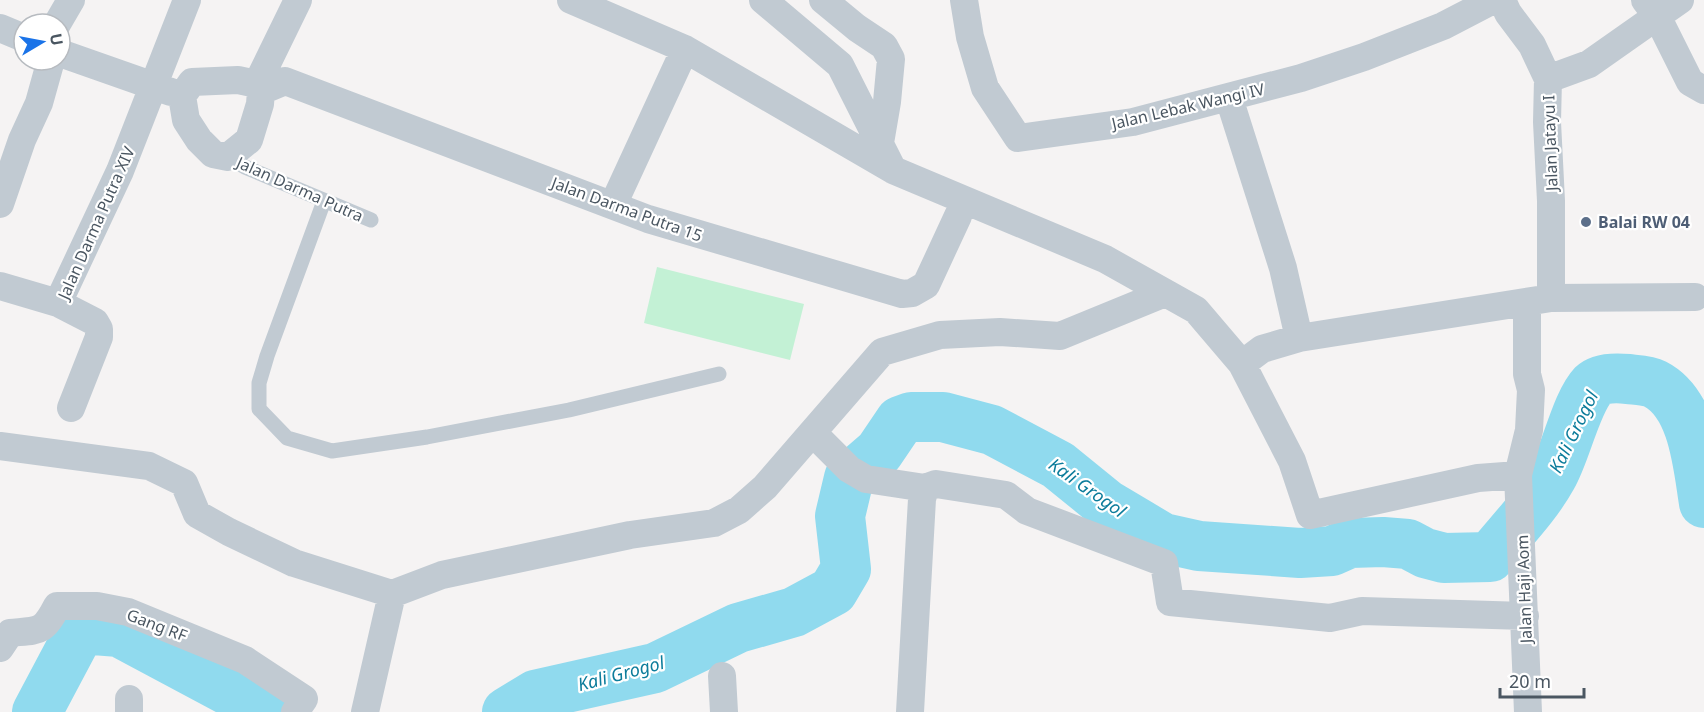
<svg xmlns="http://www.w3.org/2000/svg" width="1704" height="712" viewBox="0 0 1704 712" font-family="'Noto Sans',sans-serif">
	<rect width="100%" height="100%" fill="#f5f3f3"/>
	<!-- green -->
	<path fill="#c3f1d5" d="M657,267l147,37 -14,56 -146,-37z"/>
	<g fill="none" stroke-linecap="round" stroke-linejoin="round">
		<!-- river -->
		<path stroke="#90daee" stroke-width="50" d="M37,712l44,-83 38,3 150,80
			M507,712l28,-17 120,-27 83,-40 56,-16 39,-21 13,-22 -6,-53 9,-38 30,-26 21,-31 11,-4h32l49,13 66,35 48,39 32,19 25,15 36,8 101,7 32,-2 18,-8 33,-1 25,2 17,9 19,5 46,-1c21,-26 46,-51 62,-80 14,-24 24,-74 41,-92 8,-8 25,-7 35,-6 9,1 19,1 27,5 39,20 43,82 49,119"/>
		<!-- lane -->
		<path stroke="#c1cad2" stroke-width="15" d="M228,157l17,10 126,53
			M324,201l-57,155 -8,27v26l28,29 45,13 95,-14 142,-27 150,-36"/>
		<!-- street -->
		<path stroke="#c1cad2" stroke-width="28" d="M571,0l114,49 208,121 212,89 91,51 46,54 50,97 18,54 168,-37 40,-3
			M763,0l77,65 53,105
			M823,0l34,28 27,18 7,13 -4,43 -7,41
			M964,0l6,37 15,51 33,50 115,-16 168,-44 63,-21 79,-31 50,-26
			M1502,0l6,13 24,32 16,34 -1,43 4,79v97
			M1645,0l12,16 33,66 14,8
			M57,24l14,-24
			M0,28l24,10
			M60,53l111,39
			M1548,79l41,-15 91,-64
			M238,80l19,4 4,7 -1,13 -11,36 -21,17 -15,-3 -14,-14 -13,-20 -4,-24 10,-14z
			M257,84l41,-84
			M261,91l24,-10 363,138 254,75 10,-1 14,-8 32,-69
			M1229,98l54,170 16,70
			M0,204l22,-64 17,-37 12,-43
			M613,205l72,-156
			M0,286l58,17
			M1527,302v72l4,16 -2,40 -11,45 10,237
			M1242,364l20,-15 37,-11 252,-40 144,-1
			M71,408l28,-71v-8l-4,-7 -37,-19 62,-132 67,-171
			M813,433l36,36 17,10 59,9
			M0,446l149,20 35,17 13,31 32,18 65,31 98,31 50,-19 188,-40 84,-12 25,-13 26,-23 117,-135 58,-17 60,-3 60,4 105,-43
			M0,648l10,-15c30,-3 33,0 47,-27h40l31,6 117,48 59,39 -9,13
			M722,676l2,36
			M129,712v-13
			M365,712l27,-118
			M910,712l12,-213 3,-11 11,-4 70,11 21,16 137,52 6,39 160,16 32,-7 163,5"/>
	</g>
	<!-- markers -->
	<circle fill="#5c6f8a" stroke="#fff" stroke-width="2" cx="1586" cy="222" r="6"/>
	<g text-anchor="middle" stroke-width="4.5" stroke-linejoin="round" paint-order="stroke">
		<!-- street labels -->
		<g font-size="16" fill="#4a5661" stroke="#fff">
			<text transform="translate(1188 106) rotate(-13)" y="6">Jalan Lebak Wangi IV</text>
			<text transform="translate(1550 143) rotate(-92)" y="6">Jalan Jatayu I</text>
			<text transform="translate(300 189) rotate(24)" y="6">Jalan Darma Putra</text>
			<text transform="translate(627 209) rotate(20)" y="6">Jalan Darma Putra 15</text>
			<text transform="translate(96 223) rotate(-66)" y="6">Jalan Darma Putra XIV</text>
			<text transform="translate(1524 589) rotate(-92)" y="6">Jalan Haji Aom</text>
			<text transform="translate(157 625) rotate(21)" y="6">Gang RF</text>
		</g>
		<!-- service labels -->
		<g font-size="16" font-weight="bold" fill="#4e5e75" stroke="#fff" text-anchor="start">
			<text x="1598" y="228">Balai RW 04</text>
		</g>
		<!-- water labels -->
		<g font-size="18" font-style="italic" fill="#0c7c9b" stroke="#fff">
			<text transform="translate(1574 432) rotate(-64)" y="6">Kali Grogol</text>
			<text transform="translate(1087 488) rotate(35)" y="6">Kali Grogol</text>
			<text transform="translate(621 674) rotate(-15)" y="6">Kali Grogol</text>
		</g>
	</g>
	<!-- north arrow -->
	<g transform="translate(42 42) rotate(80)"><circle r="28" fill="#ffffff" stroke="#b7bbc0" stroke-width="1.5"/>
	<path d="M0-4.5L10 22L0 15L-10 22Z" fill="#1a73e8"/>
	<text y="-9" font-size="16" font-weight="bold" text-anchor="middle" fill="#4a5661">U</text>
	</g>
	<!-- scale -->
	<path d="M1500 688v9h84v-9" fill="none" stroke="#4a5661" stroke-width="3"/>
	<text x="1509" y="688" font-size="18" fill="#4a5661" stroke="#ffffff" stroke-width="4.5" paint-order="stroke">20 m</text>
</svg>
